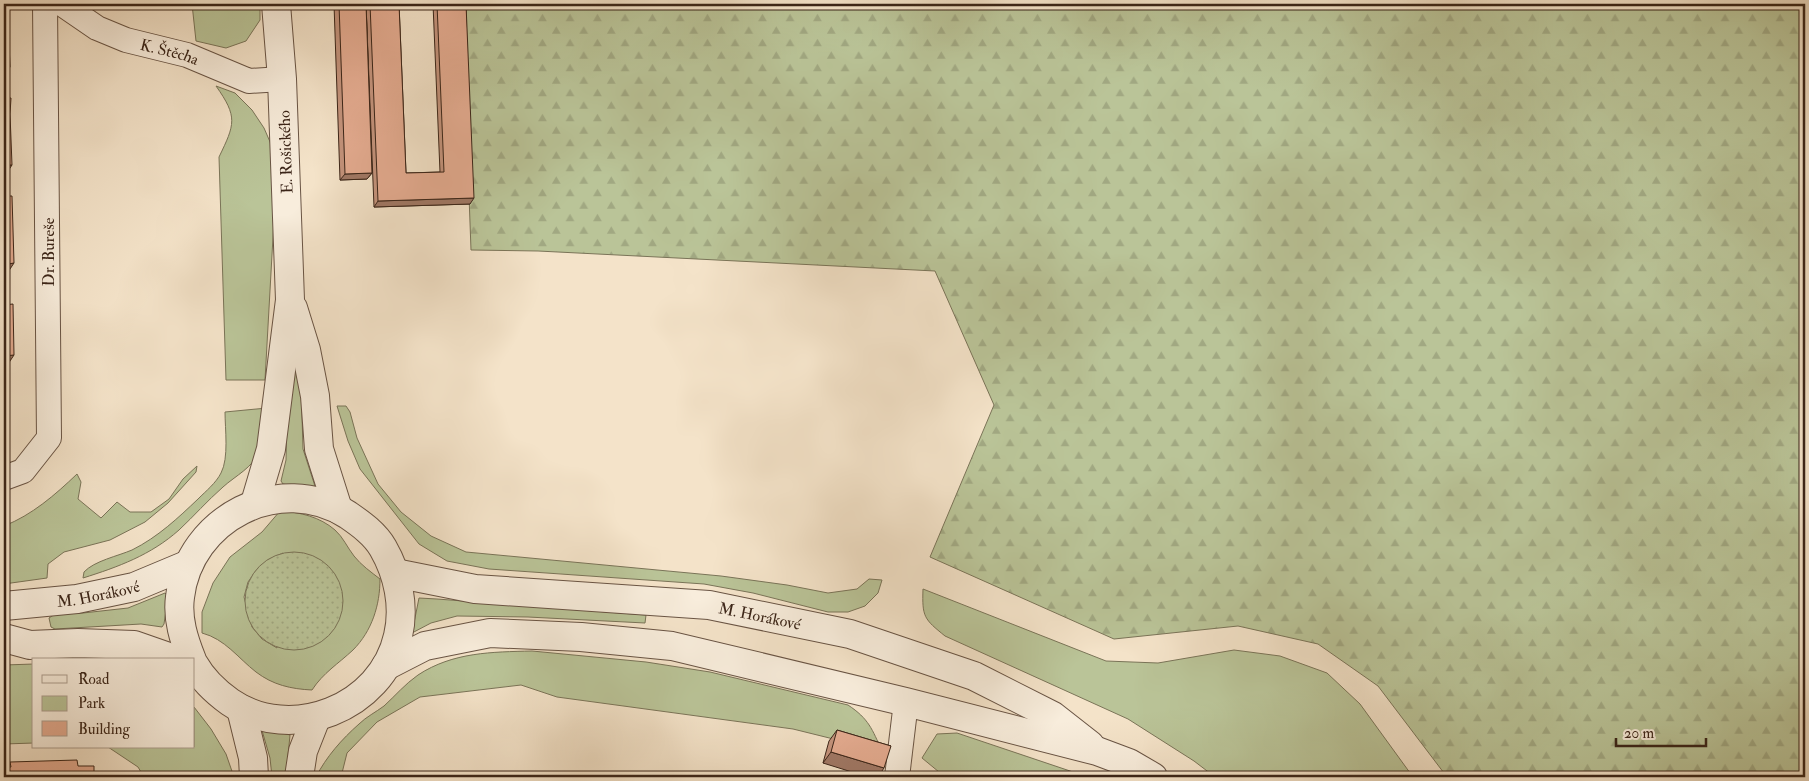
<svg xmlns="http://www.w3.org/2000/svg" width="1809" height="781" viewBox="0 0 1809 781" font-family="'IM FELL Double Pica',serif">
	<defs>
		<pattern id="forest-firs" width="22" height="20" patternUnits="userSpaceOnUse" patternTransform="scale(1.25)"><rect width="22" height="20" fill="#bac498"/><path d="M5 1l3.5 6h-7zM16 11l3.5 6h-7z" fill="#a1a882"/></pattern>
		<pattern id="garden-dots" width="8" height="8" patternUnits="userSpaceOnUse" patternTransform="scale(1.25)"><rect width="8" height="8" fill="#bac498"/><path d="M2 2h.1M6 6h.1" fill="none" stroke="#a1a882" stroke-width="1.8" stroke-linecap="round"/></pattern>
	</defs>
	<rect width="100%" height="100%" fill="#f4e3c9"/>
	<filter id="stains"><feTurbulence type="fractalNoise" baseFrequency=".004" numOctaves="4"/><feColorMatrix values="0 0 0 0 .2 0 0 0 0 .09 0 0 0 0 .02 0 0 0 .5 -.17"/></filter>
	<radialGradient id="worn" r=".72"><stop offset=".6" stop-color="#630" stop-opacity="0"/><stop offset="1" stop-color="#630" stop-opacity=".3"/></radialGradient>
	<!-- green -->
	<path fill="#bac498" stroke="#7a7458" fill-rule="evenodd" d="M192,4h68v16l-14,21 -20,7 -30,-7z
		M216,86l19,7 17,17 12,18 10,23v68l-9,161h-39l-7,-223c16,-33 19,-40 -3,-71z
		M295,369h4l2,12 2,68 11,34 1,4 -3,2 -29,-5 -2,-3 5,-21 1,-41z
		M337,406h9l4,6 7,26 21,46 23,28 30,24 35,16 255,24 66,9 41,8 29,-4 12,-10 13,1 -4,13 -13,13 -17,6h-20l-75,-19 -49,-9 -215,-15 -42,-8 -28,-17 -59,-75 -12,-28z
		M267,408c-2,14 -3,29 -7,42 -6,17 -25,26 -37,37 -16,14 -29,29 -44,43 -28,25 -61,37 -96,48l1,-6c10,-11 34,-16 48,-22 26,-13 46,-32 66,-51 8,-8 18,-16 23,-26 8,-15 4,-44 4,-61z
		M197,466l-1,6 -28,31 -23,19 -35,18 -46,12 -16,12 -1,14 -43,6v-58c28,-11 51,-31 73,-52l4,8 -3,17 23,19 16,-16 13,10h21l18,-13 14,-20z
		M280,511c20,1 40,6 55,19 8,7 12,17 19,26 7,9 17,16 26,23 0,26 -8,52 -27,71 -15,14 -30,23 -41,40 -21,-1 -39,-5 -56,-18 -18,-14 -31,-33 -54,-39v-21l11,-29 17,-26 32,-25zM283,553l-6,95 -15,-9 -10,-12 -8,-30 4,-15 9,-13 12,-10z
		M923,589l183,72 52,2 76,-13 46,6 47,17 33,31 53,73h-198l-21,-16 -66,-42 -183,-83c-21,-17 -23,-19 -22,-47z
		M165,593l3,3 -4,28 -2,3 -21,-3 -86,5 -4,-2 -2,-9 6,-4 28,-1 45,-5z
		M419,598l18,1 209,16 -1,8 -117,-6 -71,-1 -26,7 -19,10z
		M532,651l114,11 64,10 138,33c21,14 24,24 34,46l-89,-22 -236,-32 -36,-12 -101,12 -43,25 -30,31 -6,24h-25c10,-20 26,-38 43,-53 7,-7 17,-12 25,-18 11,-10 21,-22 34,-31 35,-23 74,-23 114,-24z
		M34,664v79l-30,1v-79z
		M194,707l17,22 15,25 8,23h-90l-6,-10 -30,-20h86z
		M261,727l29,8 -4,42h-14l-2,-19z
		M957,733l125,42 3,2h-137l-9,-5 -17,-14 15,-24z"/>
	<!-- forest -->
	<path fill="url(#forest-firs)" stroke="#7a7458" d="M462,4h1343v773h-358l-69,-91 -60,-42 -80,-18 -124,13 -184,-82 64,-152 -59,-134 -397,-20 -67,-1z"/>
	<!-- garden -->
	<path fill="url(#garden-dots)" stroke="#7a7458" d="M245 601a49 49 0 1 1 98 0a49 49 0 1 1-98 0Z"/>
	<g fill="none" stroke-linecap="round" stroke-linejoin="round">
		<defs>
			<g id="minor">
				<path id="s1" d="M62,4l35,24 29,12 61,15 62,26 33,-2"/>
				<path d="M4,478l19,-7 26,-33 -4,-434"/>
				<path d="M897,777l9,-75"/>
			</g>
			<g id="tertiary">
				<path d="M293,308l13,42 9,46 4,53 19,60"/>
				<path d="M255,503l16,-54 19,-149 -8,-221 -6,-75"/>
				<path id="s2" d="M395,573l80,16 234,16 141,29 124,42 79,40 37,29"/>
				<path id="s3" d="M4,606l73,-7 57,-12 55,-23"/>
				<path d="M4,638l26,7 48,-2 56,2 43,15"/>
				<path d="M192,660c-8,-20 -15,-41 -12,-63 9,-78 99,-126 168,-82 13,9 27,19 35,33 15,26 22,58 15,88 -16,72 -107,108 -168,66 -14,-10 -27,-22 -36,-38"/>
				<path d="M386,666l39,-20 65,-13 91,4 91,9 234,56 191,49 32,12 24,14"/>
				<path d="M241,709l12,49 1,19"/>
				<path d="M299,777l4,-26 13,-33"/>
			</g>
		</defs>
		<!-- minor casing -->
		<use href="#minor" stroke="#695444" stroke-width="26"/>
		<!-- tertiary casing -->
		<use href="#tertiary" stroke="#695444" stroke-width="30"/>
		<!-- minor -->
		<use href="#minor" stroke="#f8eddc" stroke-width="24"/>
		<!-- tertiary -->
		<use href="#tertiary" stroke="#f8eddc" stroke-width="28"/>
	</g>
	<!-- wall -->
	<path fill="#c4937c" stroke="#3b2518" d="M334,4h32l6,169 -5,6 -27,1z
		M366,4h33l7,169 34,-1 -7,-168h33l4,200 -96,3z
		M837,730l54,16 -68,17 6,-22z"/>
	<!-- shaded-wall -->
	<path fill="#a07865" stroke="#3b2518" d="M4,67h6l-6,8z
		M6,165h6l-8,12z
		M372,173l-5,6 -27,1 5,-6z
		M474,198l-4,6 -96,3 4,-6z
		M14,263l-10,15 4,-14z
		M4,279h5l-5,8z
		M14,355l-10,15v-14z
		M4,452h5l-4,6h-1z
		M831,752l53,16 -6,9h-10l-45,-14z"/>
	<!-- building -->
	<path fill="#e4ab90" stroke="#3b2518" d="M4,4h5l-1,15 2,48h-6l1,31h6l-1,16 2,51h-6l1,31h5l2,67 -6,1 1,15h-5z
		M339,4h27l6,169 -27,1z
		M370,4h29l7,169 38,-1 -7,-168h29l8,194 -96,3z
		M13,304l1,51 -10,1v-51z
		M4,440h5v12h-5z
		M837,730l54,16 -7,22 -53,-16z
		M77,760l1,6h16v11h-90v-10h7l-1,-5z"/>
	<g text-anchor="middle" stroke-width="4" stroke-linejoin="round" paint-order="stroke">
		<!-- street labels -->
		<g font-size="16" fill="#3b2518" stroke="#f8eddc">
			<text dy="6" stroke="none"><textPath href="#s1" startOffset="119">K. Štěcha</textPath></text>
			<text transform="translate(285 152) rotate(-92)" y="6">E. Rošického</text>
			<text transform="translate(48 252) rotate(-90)" y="6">Dr. Bureše</text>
			<text dy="6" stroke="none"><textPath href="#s3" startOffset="95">M. Horákové</textPath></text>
			<text dy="6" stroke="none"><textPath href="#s2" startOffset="368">M. Horákové</textPath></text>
		</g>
	</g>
	<!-- margin -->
	<rect width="1809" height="781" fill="none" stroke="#f4e3c9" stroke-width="20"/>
	<rect x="5" y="5" width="1799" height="771" fill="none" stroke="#3b2518" stroke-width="2.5"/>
	<rect x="10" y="10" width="1789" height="761" fill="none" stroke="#3b2518"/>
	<!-- legend -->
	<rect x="32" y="658" width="162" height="90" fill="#f8eddc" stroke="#ac9d8e"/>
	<rect x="42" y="675" width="25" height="8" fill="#f8eddc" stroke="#ac9d8e"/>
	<text x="78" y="684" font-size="15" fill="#3b2518">Road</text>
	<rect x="42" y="696" width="25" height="15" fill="#bac498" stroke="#ac9d8e"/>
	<text x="78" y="708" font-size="15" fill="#3b2518">Park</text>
	<rect x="42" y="721" width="25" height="15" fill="#e4ab90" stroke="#ac9d8e"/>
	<text x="78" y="734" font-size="15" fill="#3b2518">Building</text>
	<!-- scale -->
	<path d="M1616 738v8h90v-8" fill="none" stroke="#3b2518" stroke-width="2.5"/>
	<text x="1624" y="738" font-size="15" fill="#3b2518" stroke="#f8eddc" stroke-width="4" paint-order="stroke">20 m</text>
	<rect width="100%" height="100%" filter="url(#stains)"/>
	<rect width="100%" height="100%" fill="url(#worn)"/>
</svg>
